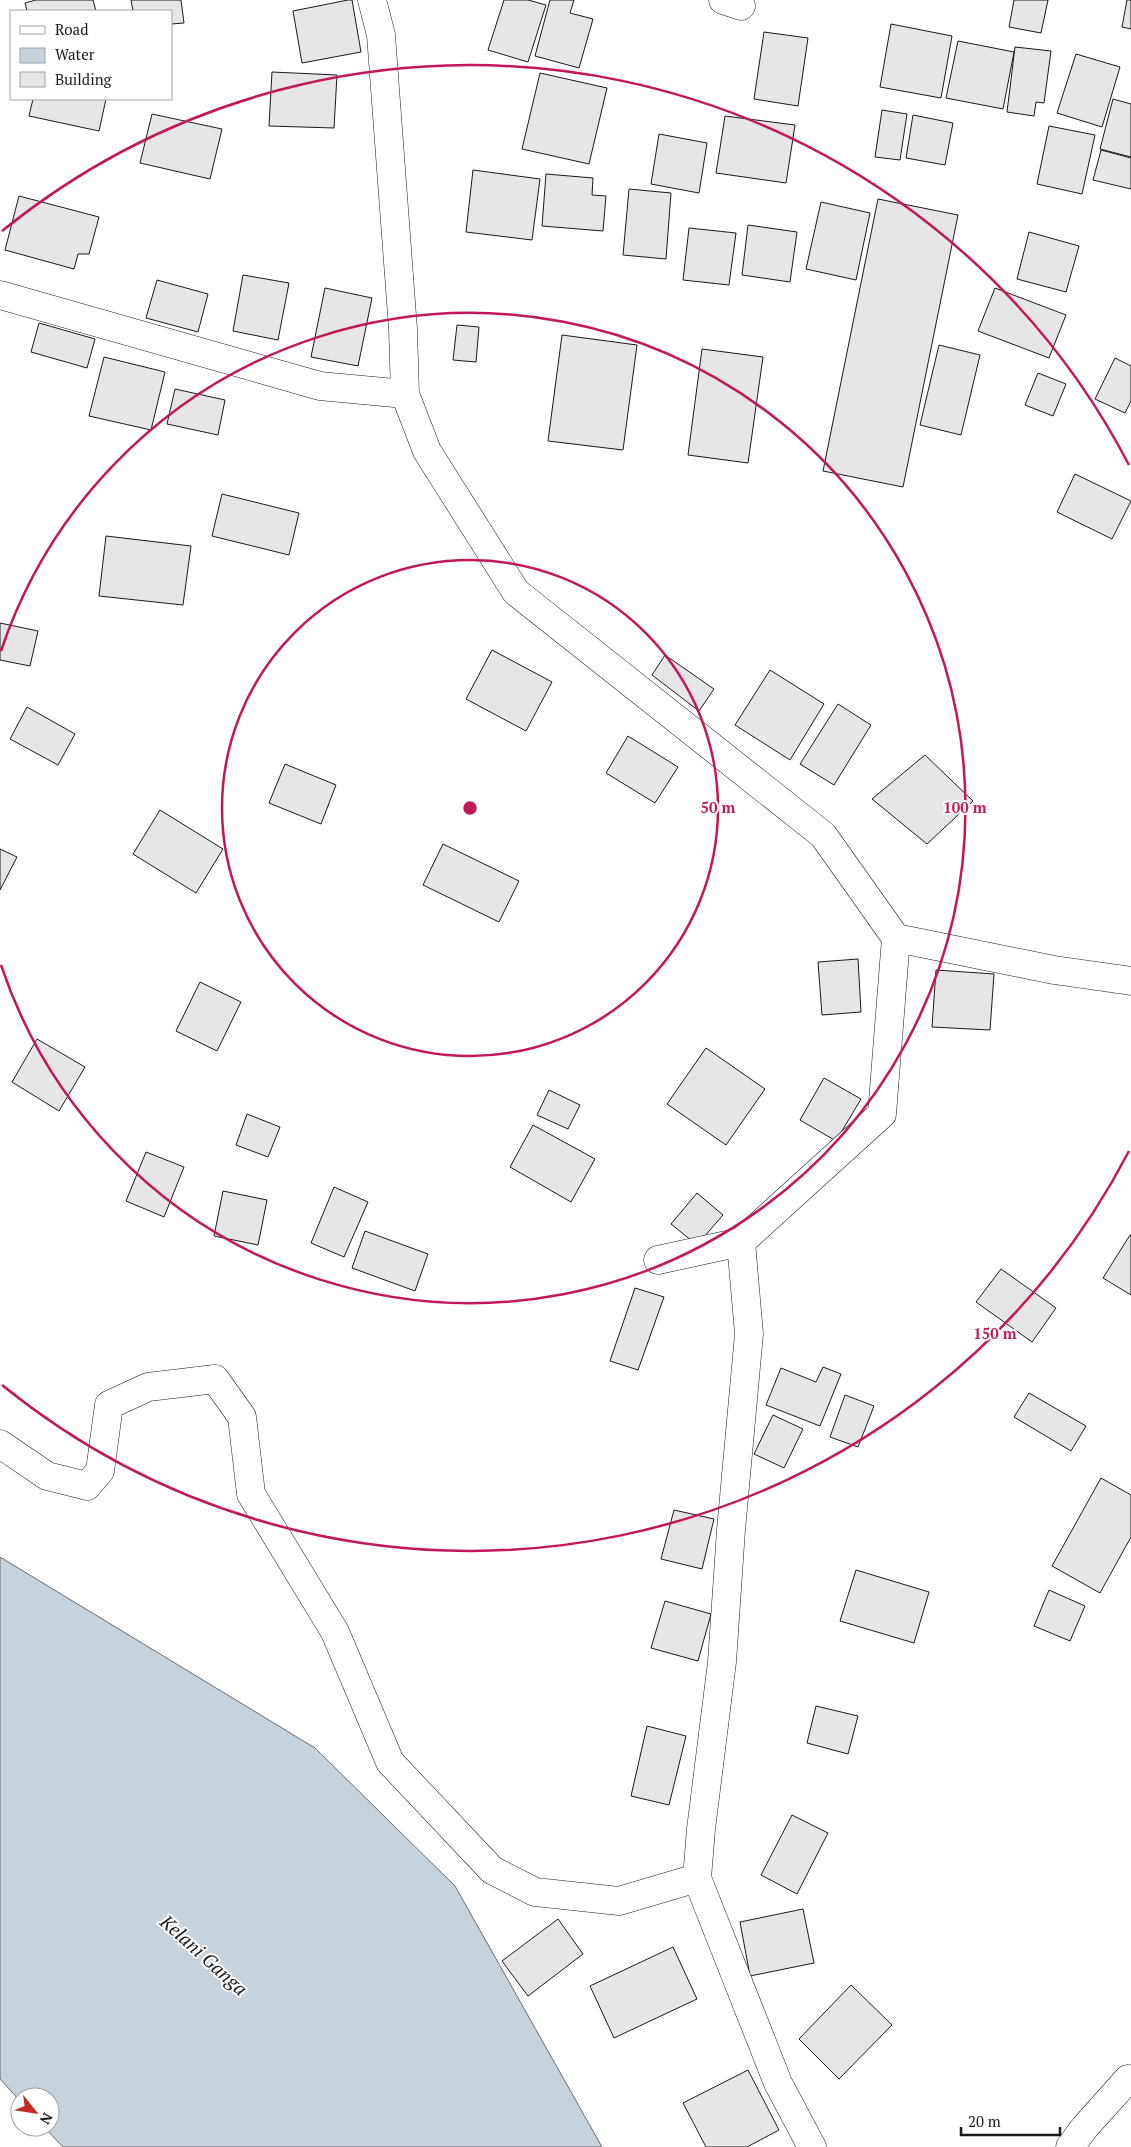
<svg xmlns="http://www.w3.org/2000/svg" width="1131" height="2147" viewBox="0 0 1131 2147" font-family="'PT Serif',serif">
	<rect width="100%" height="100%" fill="#fff"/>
	<!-- water -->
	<path fill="#c6d2dc" stroke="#6a6a6a" d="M0,1557l315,191 140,138 147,261h-539l-19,-20h6v-30h-30v4l-20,-22z"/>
	<!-- building -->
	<path fill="#e6e6e6" stroke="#1a1a1a" d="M36,0h57l3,11h-69l-2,-8z
		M131,0h50l3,23 -13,1v-13h-38z
		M348,0h4l9,52 -59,11 -9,-52z
		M504,0h24l18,5 -18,57 -40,-12z
		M550,0h24l-4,13 23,6 -14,49 -44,-12z
		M1014,0h34l-7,33 -32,-6z
		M1127,0h4v29l-9,-2z
		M891,24l61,12 -11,62 -61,-11z
		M764,32l44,6 -10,68 -44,-7z
		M958,41l56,11 -11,57 -57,-11z
		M1015,47l36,4 -7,52 -8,-1 -2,14 -27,-4z
		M1076,54l44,13 -18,60 -45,-14z
		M272,72l65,3 -3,53 -65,-2z
		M540,73l67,15 -18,76 -67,-15z
		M33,99h73l-7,32 -70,-15z
		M1113,99l18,5v53l-31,-8z
		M882,110l25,4 -7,46 -25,-3z
		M152,114l70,15 -12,50 -70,-16z
		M913,115l40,8 -8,42 -39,-7z
		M725,116l70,9 -9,58 -70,-10z
		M1049,126l46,9 -13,59 -45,-10z
		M659,134l48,9 -8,50 -48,-9z
		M1101,150l30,8v31l-38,-9z
		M473,170l67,9 -8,61 -66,-8z
		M546,174l47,4 -1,17 14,1 -3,35 -61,-5z
		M629,189l42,4 -5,66 -43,-4z
		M19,196l80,21 -10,37h-11l-4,15 -69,-19z
		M878,199l80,16 -55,272 -80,-16z
		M821,202l49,11 -14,67 -50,-11z
		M748,225l49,7 -7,50 -48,-7z
		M689,228l47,5 -7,52 -46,-5z
		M1029,232l50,14 -13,46 -49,-13z
		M243,275l46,8 -11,57 -45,-9z
		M157,280l51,14 -10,38 -52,-14z
		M325,288l47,10 -14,68 -47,-9z
		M995,288l71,27 -17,43 -71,-27z
		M39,323l56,16 -8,29 -56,-16z
		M457,325l22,2 -3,35 -23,-2z
		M562,335l75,10 -14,105 -75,-9z
		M939,345l41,10 -19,80 -41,-10z
		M702,349l61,8 -15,106 -60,-8z
		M104,357l61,15 -14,58 -62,-14z
		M1115,358l16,8v35l-6,12 -30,-14z
		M1038,373l28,11 -13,32 -28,-11z
		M175,389l50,11 -7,35 -51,-11z
		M1075,474l56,27 -19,38 -55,-27z
		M222,494l77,19 -10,42 -77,-19z
		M106,536l85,10 -8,59 -84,-9z
		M0,623l38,8 -8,35 -30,-6z
		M492,650l60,32 -26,49 -60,-32z
		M665,655l49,34 -15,22 -47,-36z
		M770,670l54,34 -34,56 -55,-35z
		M838,704l33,21 -37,60 -34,-21z
		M27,707l48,27 -17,31 -48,-26z
		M628,736l50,31 -23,36 -49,-30z
		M925,755l48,46 -46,43 -55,-45z
		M285,764l51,21 -15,39 -52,-21z
		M160,810l63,39 -27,44 -63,-39z
		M443,844l76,37 -20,41 -76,-37z
		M0,849l17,8 -17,33z
		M858,959l3,53 -39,3 -4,-53z
		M936,970l58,4 -4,56 -58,-3z
		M200,982l41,20 -24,49 -41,-20z
		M37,1039l48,28 -26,44 -47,-29z
		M706,1048l59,41 -39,56 -59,-41z
		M824,1078l37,21 -25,42 -36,-21z
		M549,1090l31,15 -12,24 -31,-14z
		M247,1114l33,13 -12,30 -32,-12z
		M533,1125l62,34 -24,43 -61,-35z
		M146,1152l38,15 -20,50 -38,-16z
		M334,1187l34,15 -24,55 -33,-14z
		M223,1191l44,9 -9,45 -44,-9z
		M697,1193l26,22 -26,30 -26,-21z
		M365,1231l63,23 -13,37 -63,-23z
		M1130,1235h1v60l-28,-17z
		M1001,1269l55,39 -24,34 -56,-40z
		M635,1288l29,9 -26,73 -28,-9z
		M823,1367l18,7 -21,52 -54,-21 15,-37 35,14z
		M1029,1393l57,33 -15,25 -57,-34z
		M845,1395l29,11 -16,41 -28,-10z
		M773,1415l30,14 -19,39 -30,-14z
		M1101,1478l30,17v42l-31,56 -48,-27z
		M674,1510l40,9 -12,50 -41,-10z
		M856,1570l73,22 -15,51 -74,-22z
		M1049,1590l36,16 -15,35 -36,-15z
		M665,1601l46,13 -13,47 -47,-13z
		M816,1706l42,10 -10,38 -41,-11z
		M647,1726l39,10 -17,69 -38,-9z
		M792,1815l36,18 -31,61 -36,-19z
		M803,1909l11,54 -64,13 -10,-54z
		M558,1919l25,35 -55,42 -26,-35z
		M673,1947l24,52 -83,39 -24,-52z
		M851,1985l41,40 -53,54 -40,-40z
		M748,2070l31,60 -32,17h-41l-23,-44z"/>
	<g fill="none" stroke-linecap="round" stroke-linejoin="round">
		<defs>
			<path id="street" d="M372,0l9,35 22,294 2,65 22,57 89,141 307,243 73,103 -14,176 -141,128 -83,18
				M723,0l18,6
				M0,295l320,91 85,8
				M896,938l158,32 77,11
				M741,1242l8,92 -18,196 -9,132 -21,167 -4,49 81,205 34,64
				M0,1444l47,32 40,10 13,-15 9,-66 39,-18 67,-8 27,38 9,77 84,138 55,130 102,108 43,22 84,9 78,-23
				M1070,2147l15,-20 43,-48"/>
		</defs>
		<!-- street casing -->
		<use href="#street" stroke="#1a1a1a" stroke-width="29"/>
		<!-- street -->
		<use href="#street" stroke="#fff" stroke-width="28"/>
	</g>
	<!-- distance rings -->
	<g fill="none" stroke="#c2185b" stroke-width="2.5">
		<circle cx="470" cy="808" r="248"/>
		<path d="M1 651A495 495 0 1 1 1 965"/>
		<path d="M1129 1151A743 743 0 0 1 2 1385M2 231A743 743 0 0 1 1129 465"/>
	</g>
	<g text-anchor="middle" stroke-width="4" stroke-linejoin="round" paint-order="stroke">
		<!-- water labels -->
		<g font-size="19" font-style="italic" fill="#1a1a1a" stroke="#fff">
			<text transform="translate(204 1955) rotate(42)" y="7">Kelani Ganga</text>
		</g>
	</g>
	<circle cx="470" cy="808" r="8" fill="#c2185b" stroke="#fff" stroke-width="2.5"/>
	<g font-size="15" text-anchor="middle" font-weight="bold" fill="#c2185b" stroke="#fff" stroke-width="4" stroke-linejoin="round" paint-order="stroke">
		<text x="718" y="813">50 m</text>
		<text x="965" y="813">100 m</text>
		<text x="995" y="1339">150 m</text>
	</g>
	<!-- legend -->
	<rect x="10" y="10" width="162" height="90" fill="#ffffff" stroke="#a3a3a3"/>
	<rect x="20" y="26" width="25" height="8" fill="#ffffff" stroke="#a3a3a3"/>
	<text x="55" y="35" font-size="15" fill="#1a1a1a">Road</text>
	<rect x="20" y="48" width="25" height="15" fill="#c6d2dc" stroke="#a3a3a3"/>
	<text x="55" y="60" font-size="15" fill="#1a1a1a">Water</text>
	<rect x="20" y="72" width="25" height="15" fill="#e6e6e6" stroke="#a3a3a3"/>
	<text x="55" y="85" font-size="15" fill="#1a1a1a">Building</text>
	<!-- north arrow -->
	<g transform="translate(35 2112) rotate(120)"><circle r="24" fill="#ffffff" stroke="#a3a3a3"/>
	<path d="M0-4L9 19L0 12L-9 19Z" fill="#c62828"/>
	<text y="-8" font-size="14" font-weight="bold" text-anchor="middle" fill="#1a1a1a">N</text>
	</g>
	<!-- scale -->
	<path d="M961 2127v8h99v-8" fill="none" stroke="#1a1a1a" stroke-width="2.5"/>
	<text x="968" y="2127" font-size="15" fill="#1a1a1a" stroke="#ffffff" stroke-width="4" paint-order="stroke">20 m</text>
</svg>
